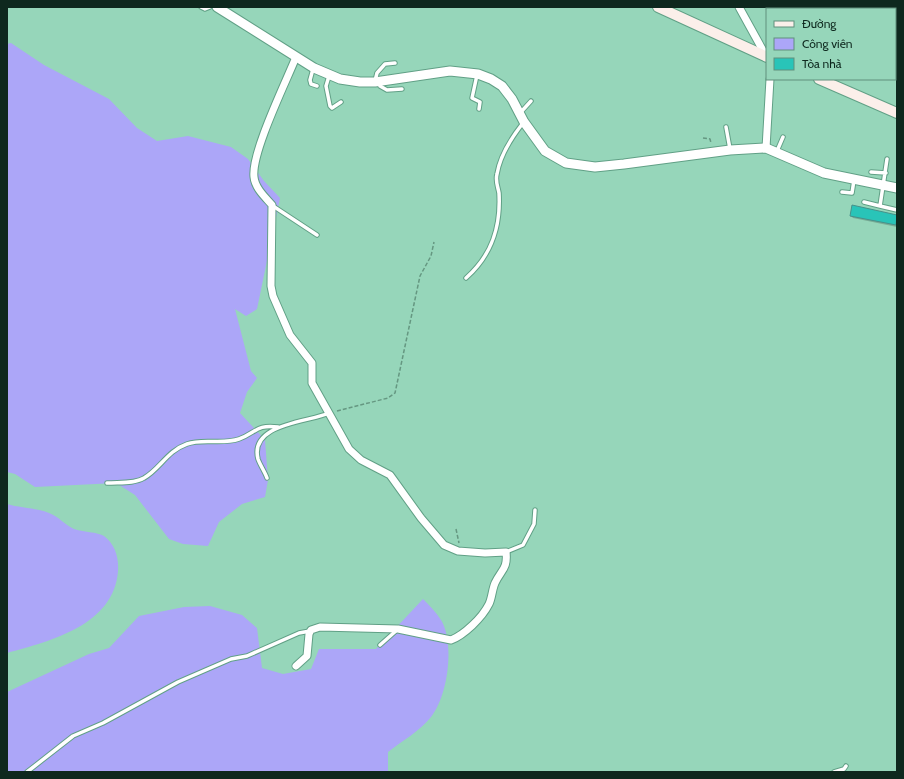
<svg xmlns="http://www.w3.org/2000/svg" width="904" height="779" viewBox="0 0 904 779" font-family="Cabin,sans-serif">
	<rect width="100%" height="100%" fill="#96d6ba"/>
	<!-- green -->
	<path fill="#aca6f8" d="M11,43l33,22 65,34 28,29 20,13 31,-5 43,11 17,12 16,22 16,17 -23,111 -11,7 -11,-7 16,62 6,7 -10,14 -7,21 25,27 3,40 -3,17 -23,7 -23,18 -11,24 -25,-2 -14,-5 -34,-44 -19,-12 -81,4 -20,-13 -8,-2v-428z
		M7,504c13,4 31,4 42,9 9,3 16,12 25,16 8,3 24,3 30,7 11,8 15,22 14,35 -4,54 -67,70 -111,82z
		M423,599c6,6 13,13 18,21 14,23 7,76 -10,97 -11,14 -29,24 -43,35v20h-381v-80l82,-38 20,-6 30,-32 45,-9 26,-1 32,9 15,13 5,40 21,6 28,-5 8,-20h57z"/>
	<!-- shadow -->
	<path fill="#0003" d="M853,207l44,9v11l-44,-9 -2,-2z"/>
	<!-- building -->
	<path fill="#29c4b8" stroke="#46918a" d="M852,205l45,10 -1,10 -46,-9z"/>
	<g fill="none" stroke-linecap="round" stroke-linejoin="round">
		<defs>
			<path id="service" d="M201,7l4,2 5,-2
				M313,69l-3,11 1,4 6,2
				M477,75l-5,23 8,4 -1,7
				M329,76l-3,10 4,20 2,2 9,-6
				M375,81l2,-8 8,-9 10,-1
				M379,82l1,4 7,4 15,-1
				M521,112l10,-11
				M726,127l4,22
				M777,151l6,-14
				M871,172l15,1
				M842,192l10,1 2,-13
				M864,202l16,4 7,-47
				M273,206l44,29
				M880,206l17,4
				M466,278c26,-23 35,-51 33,-85 -1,-6 -4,-12 -2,-19 3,-18 15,-37 26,-51
				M267,478c-2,-6 -7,-13 -9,-19 -9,-36 52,-37 71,-46
				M107,483c12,-1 27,1 37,-5 16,-9 23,-27 43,-34 16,-6 35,1 52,-5 17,-6 17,-15 39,-12
				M506,552l17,-7 11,-21 1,-14
				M380,645l17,-15
				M27,772l46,-36 30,-13 75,-41 53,-23 16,-3 52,-23 11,-2
				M834,772l10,-3 2,-3"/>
			<path id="minor" d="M739,7l27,49
				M766,148l4,-69
				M296,666l11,-10 2,-22 2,-4 9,-3 78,2 53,11c13,-5 31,-22 38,-36 3,-6 3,-14 6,-21 6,-13 13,-14 11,-31l-21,1 -27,-2 -14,-6 -23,-27 -31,-43 -29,-15 -12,-11 -37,-66v-20l-22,-28 -17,-39 -2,-10 1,-81c-7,-8 -17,-17 -18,-28 -3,-24 32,-95 42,-120"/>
			<path id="tertiary" d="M217,7l97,61 26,11 20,3h15l75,-11 28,3 13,5 11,7 10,13 12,23 21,29 21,12 29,4 29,-3 106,-14 36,-2 58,25 73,15"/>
			<path id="secondary" d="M658,7l109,50
				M819,79l78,34"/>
		</defs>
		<!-- service casing -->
		<use href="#service" stroke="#61a086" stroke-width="5.5"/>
		<!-- minor casing -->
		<use href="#minor" stroke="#61a086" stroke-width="9"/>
		<!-- tertiary casing -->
		<use href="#tertiary" stroke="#61a086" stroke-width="11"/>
		<!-- secondary casing -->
		<use href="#secondary" stroke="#61a086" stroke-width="12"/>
		<!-- path -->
		<path stroke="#659781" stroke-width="1.5" stroke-dasharray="4 2" stroke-linecap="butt" d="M703,138l7,1 1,4
			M337,411l51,-13 7,-5 25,-117 11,-20 3,-14
			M456,529l3,14"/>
		<!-- service -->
		<use href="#service" stroke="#fff" stroke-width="3.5"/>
		<!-- minor -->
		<use href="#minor" stroke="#fff" stroke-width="7"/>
		<!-- tertiary -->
		<use href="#tertiary" stroke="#fff" stroke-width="9"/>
		<!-- secondary -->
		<use href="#secondary" stroke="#fbefea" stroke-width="10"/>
	</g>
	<!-- border -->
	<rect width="904" height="779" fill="none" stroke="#0e281e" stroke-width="16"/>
	<!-- legend -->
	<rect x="766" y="8" width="130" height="72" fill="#96d6ba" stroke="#60907c"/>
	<rect x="774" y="21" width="20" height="6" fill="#fbefea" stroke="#60907c"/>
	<text x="802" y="28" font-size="12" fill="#0e281e">Đường</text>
	<rect x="774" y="38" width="20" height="12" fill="#aca6f8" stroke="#60907c"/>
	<text x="802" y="48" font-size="12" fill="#0e281e">Công viên</text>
	<rect x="774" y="58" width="20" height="12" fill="#29c4b8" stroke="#60907c"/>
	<text x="802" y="68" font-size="12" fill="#0e281e">Tòa nhà</text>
</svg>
